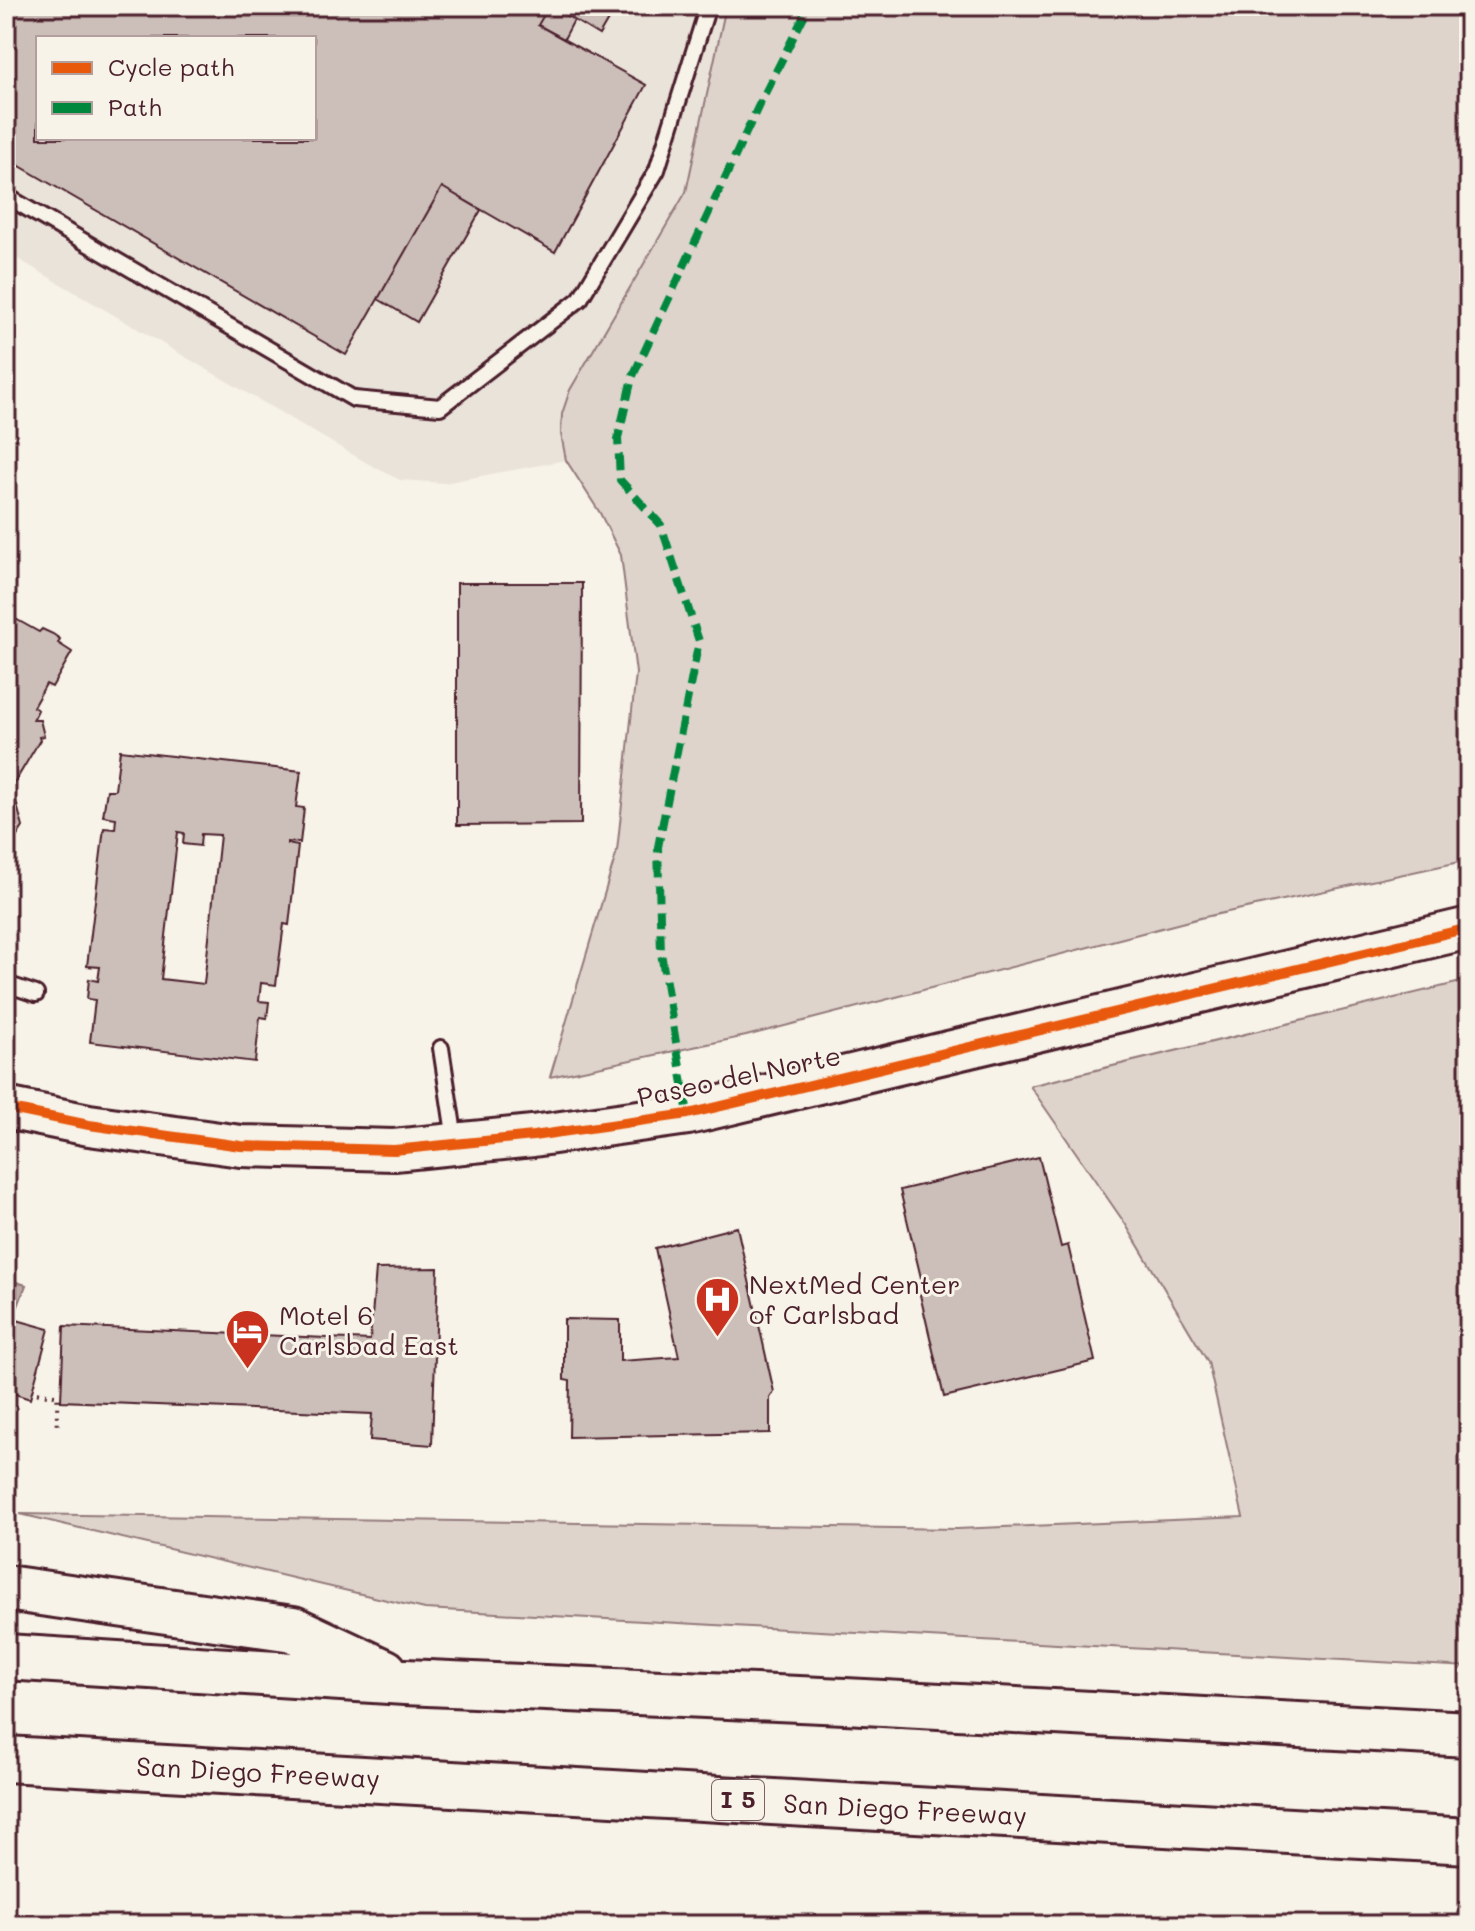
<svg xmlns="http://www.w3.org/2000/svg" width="1475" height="1931" viewBox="0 0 1475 1931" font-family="Mali,sans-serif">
	<rect width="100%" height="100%" fill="#f7f3e8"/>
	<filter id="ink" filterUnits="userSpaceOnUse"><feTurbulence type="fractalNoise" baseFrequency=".0125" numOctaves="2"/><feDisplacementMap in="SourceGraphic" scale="16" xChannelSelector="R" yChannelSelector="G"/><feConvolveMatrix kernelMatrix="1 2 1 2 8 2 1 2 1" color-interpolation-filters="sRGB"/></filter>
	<g filter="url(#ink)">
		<!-- built -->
		<path fill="#eae3da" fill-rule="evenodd" d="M6,6h720l-40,186 -116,198 -8,24 -1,20 5,26 -122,23 -44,-3 -33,-17 -361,-211zM38,38h276v100h-276z"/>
		<!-- green -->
		<path fill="#ded4cc" stroke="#947a7c" stroke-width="2" d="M726,6h743v854l-269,58 -454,118 -196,41 67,-226 19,-178 -15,-118 -21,-42 -34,-53 -5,-26 1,-20 8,-24 116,-198z
			M1469,980v687l-1044,-58 -405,-95 937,15 286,-12 -35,-155 -82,-137 -96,-139z"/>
		<!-- water -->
		<path fill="#bcaaa7" stroke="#8e7275" stroke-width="2" d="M6,1279l20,6 -9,24 -11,-4z"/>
		<!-- building -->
		<path fill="#ccbfb9" stroke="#4a1f2b" stroke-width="2" fill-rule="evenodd" d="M6,6h543l-11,19 108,60 -91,167 -113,-65 -96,168 -340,-197zM38,38h276v100h-276z
			M549,6l25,14 -10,19 -26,-14z
			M551,6h65l-17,29z
			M442,187l39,23 -64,112 -39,-23z
			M457,583h125l-1,241 -124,1z
			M12,617l27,15 3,-3 11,5 7,5 -2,4 14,9 -20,35 -6,-3 -13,23 5,3 -5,10h7l4,16 -5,1 1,3 -28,47 11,40 -17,26v-226z
			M120,750l181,21 -5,36 8,1 -4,35 -13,-1v2l11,2 -9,79 -5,-1 -8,61 -15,-2 -2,18 10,1 -2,16 -7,-1 -5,45 -165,-20 5,-42 -8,-1 2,-20 9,2 2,-14 -13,-1 17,-138 11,1 1,-11 -13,-2 4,-26h8zM178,832l6,1 -1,11 17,2 1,-12 19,1 -16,149 -43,-5z
			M1039,1157l22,90 7,-2 27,116 -151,36 -27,-115h5l-22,-92z
			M737,1227l37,165 -4,6v35l-201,4 1,-56 -6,-1v-61l56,1v41l59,-4 -24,-109z
			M438,1268l-6,177 -62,-5 2,-26 -311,-13 3,-75 306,14 6,-71z
			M6,1317l43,12 -19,70 -24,-8z"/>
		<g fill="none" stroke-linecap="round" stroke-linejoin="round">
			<defs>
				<path id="lane" d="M6,196l348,203 86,8 140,-108 77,-129 51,-164
					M6,984l30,10
					M441,1048l14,92"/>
				<path id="secondary" d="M6,1108l83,17 152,21 153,4 139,-14 155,-22 781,-186"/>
				<path id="highway" d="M6,1588l287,41 92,43
					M6,1657l399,25 440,19 624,33
					M6,1759l1463,82"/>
			</defs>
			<!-- lane casing -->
			<use href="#lane" stroke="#4a1f2b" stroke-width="20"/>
			<!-- secondary casing -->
			<use href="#secondary" stroke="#4a1f2b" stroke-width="46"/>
			<!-- highway casing -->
			<use href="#highway" stroke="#4a1f2b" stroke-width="50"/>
			<!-- path -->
			<path stroke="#4a1f2b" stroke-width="5" stroke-dasharray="2 6" stroke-linecap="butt" d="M37,1393l21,3 -1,33"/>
			<!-- lane -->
			<use href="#lane" stroke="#f7f3e8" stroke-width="14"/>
			<!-- secondary -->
			<use href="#secondary" stroke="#f7f3e8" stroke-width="40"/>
			<!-- highway -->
			<use href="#highway" stroke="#f7f3e8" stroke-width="44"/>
			<!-- quiet -->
			<path stroke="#00873e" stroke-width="8" stroke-dasharray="16 8" stroke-linecap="butt" d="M688,1114l-27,-161 -3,-106 41,-206 -38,-116 -41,-45 -2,-42 14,-60 126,-271 51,-101"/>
			<defs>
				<path id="cycleway" d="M6,1108l83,17 152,21 153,4 139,-14 155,-22 781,-186"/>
			</defs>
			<!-- cycleway casing -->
			<use href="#cycleway" stroke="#f7f3e8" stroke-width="15"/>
			<!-- cycleway -->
			<use href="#cycleway" stroke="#e8590c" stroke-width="10"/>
		</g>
	</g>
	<!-- icons -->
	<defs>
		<symbol id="hospital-pin" viewBox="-11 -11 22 30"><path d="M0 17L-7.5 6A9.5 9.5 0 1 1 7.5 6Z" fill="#c8321e" stroke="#f7f3e8"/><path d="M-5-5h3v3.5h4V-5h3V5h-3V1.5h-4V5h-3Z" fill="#fff"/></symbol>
		<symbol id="hotel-pin" viewBox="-11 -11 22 30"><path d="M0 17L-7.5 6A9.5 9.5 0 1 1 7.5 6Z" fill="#c8321e" stroke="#f7f3e8"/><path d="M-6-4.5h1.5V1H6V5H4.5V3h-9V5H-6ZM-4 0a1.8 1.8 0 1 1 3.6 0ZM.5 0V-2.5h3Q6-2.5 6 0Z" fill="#fff"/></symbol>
	</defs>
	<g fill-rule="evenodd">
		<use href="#hospital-pin" x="692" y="1274" width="51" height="69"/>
		<use href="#hotel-pin" x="222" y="1306" width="51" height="69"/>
	</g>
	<g text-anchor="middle" stroke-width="6" stroke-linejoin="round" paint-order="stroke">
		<!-- shield labels -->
		<rect fill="#f7f3e8" stroke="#7e5f64" stroke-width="2" x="712" y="1780" width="52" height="40" rx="6"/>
		<g font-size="24" font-weight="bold" fill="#4a1f2b">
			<text x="738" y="1808">I 5</text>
		</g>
		<!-- street labels -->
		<g font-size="26" fill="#4a1f2b" stroke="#f7f3e8">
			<text transform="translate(739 1077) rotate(-12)" y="9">Paseo del Norte</text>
			<text transform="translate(258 1773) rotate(3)" y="9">San Diego Freeway</text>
			<text transform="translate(905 1810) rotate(3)" y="9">San Diego Freeway</text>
		</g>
		<!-- poi labels -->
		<g font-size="26" fill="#4a1f2b" stroke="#f7f3e8" text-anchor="start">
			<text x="749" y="1294">NextMed Center<tspan x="749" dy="30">of Carlsbad</tspan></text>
			<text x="279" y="1325">Motel 6<tspan x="279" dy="30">Carlsbad East</tspan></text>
		</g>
	</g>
	<!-- margin -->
	<rect width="1475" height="1931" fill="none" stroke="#f7f3e8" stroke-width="32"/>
	<rect x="16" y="16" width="1443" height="1899" fill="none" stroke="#4a1f2b" stroke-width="3" filter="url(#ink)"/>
	<!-- legend -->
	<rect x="36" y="36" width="280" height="104" fill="#f7f3e8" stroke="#b29e9c" stroke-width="2"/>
	<rect x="52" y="62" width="40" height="12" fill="#e8590c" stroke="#b29e9c" stroke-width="2"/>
	<text x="108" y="76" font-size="24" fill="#4a1f2b">Cycle path</text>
	<rect x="52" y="102" width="40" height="12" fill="#00873e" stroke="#b29e9c" stroke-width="2"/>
	<text x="108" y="116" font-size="24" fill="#4a1f2b">Path</text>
</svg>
